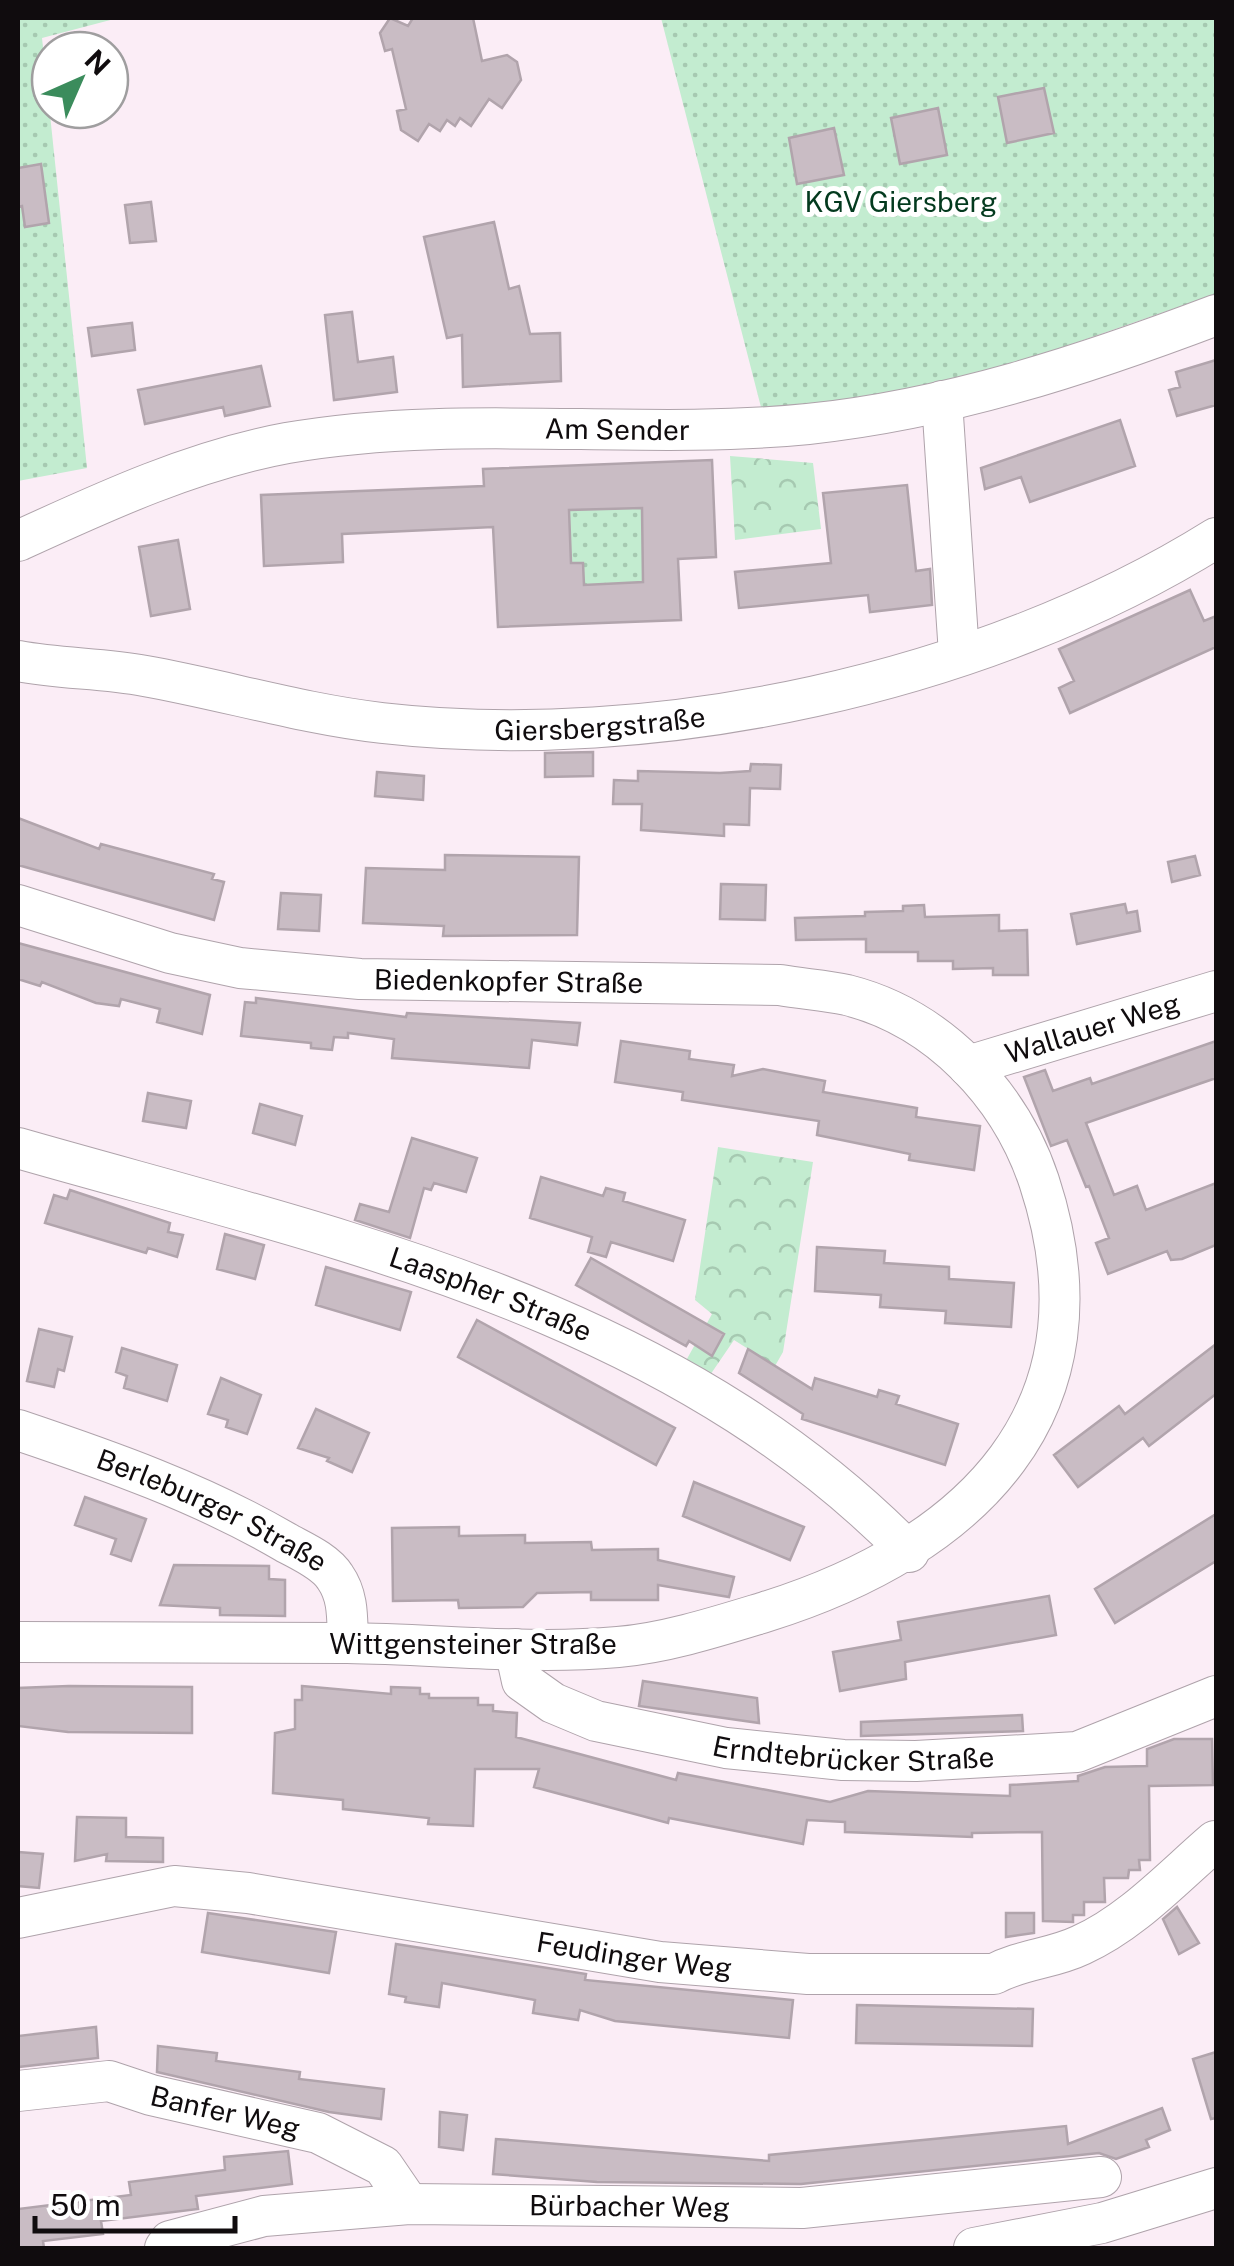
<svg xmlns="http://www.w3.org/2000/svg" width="1234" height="2266" viewBox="0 0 1234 2266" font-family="'Public Sans',sans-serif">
	<defs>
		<pattern id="grass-dots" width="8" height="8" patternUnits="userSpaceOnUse" patternTransform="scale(2.5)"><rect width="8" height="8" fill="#c3ecd0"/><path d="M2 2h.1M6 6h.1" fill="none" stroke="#a6c9b1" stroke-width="1.8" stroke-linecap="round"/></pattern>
		<pattern id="park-crowns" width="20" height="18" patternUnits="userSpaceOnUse" patternTransform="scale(2.5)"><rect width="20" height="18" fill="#c3ecd0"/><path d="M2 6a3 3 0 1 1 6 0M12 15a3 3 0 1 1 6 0" fill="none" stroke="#a6c9b1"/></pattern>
	</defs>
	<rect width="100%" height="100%" fill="#fbedf6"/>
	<!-- grass -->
	<path fill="url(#grass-dots)" d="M18,18h100l-76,20 45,430 -69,13z
		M661,18h555v276l-233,81 -220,40z
		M642,508l1,74 -59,3 -13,-22 -2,-53z"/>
	<!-- park -->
	<path fill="url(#park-crowns)" d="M730,456l83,7 8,66 -86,11z
		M718,1147l95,15 -30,190 -8,14 -41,-26 -28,41 -23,-15 29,-52 -17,-14z"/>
	<!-- building -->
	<path fill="#c9bcc4" stroke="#b1a4ac" stroke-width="2.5" fill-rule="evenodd" d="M390,18l18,8 5,-8h60l9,43 25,-6 10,7 4,18 -19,28 -13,-9 -18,27 -11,-8 -5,8 -8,-6 -7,11 -11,-7 -11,17 -17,-11 -4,-19 9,-2 -14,-60 -7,2 -5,-18z
		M1044,88l10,45 -47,10 -9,-46z
		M938,108l9,47 -47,9 -9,-46z
		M834,128l10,47 -47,9 -8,-46z
		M41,164l8,59 -24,4 -3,-21 -4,1v-39z
		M151,202l5,39 -26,2 -5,-38z
		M494,222l15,67 10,-3 11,48 30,-1 1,48 -98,6 -1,-52 -15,3 -23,-101z
		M352,312l6,50 35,-5 4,35 -63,8 -9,-85z
		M132,323l3,27 -43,6 -4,-28z
		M1216,360v45l-39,11 -8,-26 11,-3 -4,-15z
		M261,366l9,40 -45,10 -2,-9 -78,17 -7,-34z
		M1120,420l15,46 -105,36 -9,-25 -36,12 -4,-21z
		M712,460l4,97 -38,2 3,61 -183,7 -5,-100 -151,7 1,28 -79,4 -3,-71 223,-9 -1,-17zM642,508l1,74 -59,3 -1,-22h-12l-2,-53z
		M907,485l9,86 14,-2 2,36 -62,7 -2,-17 -129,13 -4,-36 96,-9 -8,-70z
		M178,540l12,69 -39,7 -12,-69z
		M1190,590l14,31 12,-5v31l-146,66 -11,-25 15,-7 -15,-32z
		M593,752v24l-48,1v-24z
		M751,764l30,1 -1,24 -30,-1 -1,37 -25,-1v12l-83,-6 1,-26h-29l1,-24 24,1v-10l82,2 30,-2z
		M377,772l47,4 -1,24 -48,-4z
		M18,818l81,31 2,-5 113,30 -2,5 12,3 -10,38 -196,-55z
		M445,855l134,2 -2,78 -134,1 1,-10 -81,-3 3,-55 79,2z
		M1195,856l5,19 -28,7 -4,-20z
		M721,884l45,1 -1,35 -45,-1z
		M281,893l40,2 -2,36 -41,-2z
		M1125,904l2,9 10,-2 3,20 -63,13 -6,-30z
		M924,905l1,12 74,-2v16l28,-1 1,45h-35v-7l-40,1v-8h-35v-9h-52v-13l-70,1 -1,-22 70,-2v-4l38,-1v-5z
		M18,943l192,52 -8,39 -45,-12 3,-13 -39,-10 -2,7 -23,-3 -54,-21 -2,4 -22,-7z
		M256,998l150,19 1,-4 173,10 -3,22 -45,-5 -3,28 -137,-10 2,-19 -46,-6v5l-14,-1 -2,13 -21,-2v-5l-70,-7 4,-34 11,1z
		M621,1041l69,10 -1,8 45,6 -2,11 31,-7 62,12 -2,11 94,16 -1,9 64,9 -6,44 -65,-10 1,-6 -93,-19 2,-14 -137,-21 1,-8 -68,-10z
		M1216,1041v37l-130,45 28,72 23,-9 9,24 70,-27v62l-34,14 -11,1 -4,-9 -59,23 -12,-31 13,-5 -20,-52 -3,1 -19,-47 -16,6 -27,-69 21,-7 8,21 37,-13 2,6z
		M148,1093l43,8 -5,27 -43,-7z
		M260,1104l42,12 -7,29 -42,-12z
		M412,1138l65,20 -11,34 -32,-9 -3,7 -7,-2 -14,50 -55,-18 5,-16 29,8z
		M541,1177l62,19 3,-8 19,5 -2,8 62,19 -12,41 -62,-19 -5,15 -18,-5 4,-15 -62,-19z
		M70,1190l100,33 -2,9 15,3 -6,22 -29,-9 -2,5 -101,-30 9,-28 13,4z
		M225,1234l39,11 -9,34 -38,-10z
		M817,1247l68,4 -1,12 65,4v12l65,4 -3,44 -66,-4 1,-12 -66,-4 1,-12 -66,-4z
		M591,1258l133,76 -12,22 -23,-15 -3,5 -110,-61z
		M326,1267l85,25 -11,38 -84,-25z
		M477,1320l198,108 -19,37 -198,-108z
		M39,1329l33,8 -8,34 -6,-2 -4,18 -27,-6z
		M1216,1344v50l-67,52 -6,-8 -65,49 -24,-32 65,-49 6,8z
		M122,1348l55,17 -10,36 -43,-13 3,-12 -11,-4z
		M748,1349l64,40 3,-11 62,19 2,-7 20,6 -3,8 62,20 -13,41 -143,-46 1,-5 -64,-41z
		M221,1378l40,17 -14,39 -21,-7 2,-7 -20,-6z
		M316,1409l53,24 -17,39 -25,-11 2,-3 -31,-10z
		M694,1482l110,45 -14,33 -107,-44z
		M85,1497l61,22 -15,42 -20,-7 5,-15 -41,-14z
		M1216,1514v47l-101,62 -20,-34z
		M459,1527v9l66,-1v8l66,-1 1,8 66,-1v11l76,17 -5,20 -71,-12v15h-67v-8l-54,1 -14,14 -64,1 -1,-8 -65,1 -1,-73z
		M174,1565l95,1v13l16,1v36l-65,-1v-7l-60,-3z
		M1049,1596l7,39 -151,27 1,17 -66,12 -7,-39 68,-12 -3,-18z
		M643,1681l114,17 2,25 -120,-17z
		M69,1686l123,1v46l-124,-1 -50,-6v-38z
		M302,1686l89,8v-7l29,1v6h9v4h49v7h15v6l24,2 -1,24 160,43 2,-7 152,29 38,-11 142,5v-11l68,-4v-5l27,-9 42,-1v-17l27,-10h38l1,46 -64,1 1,74h-11l1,10h-11l-1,8h-24l1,24h-21v13h-11v7l-30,-1 -1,-89 -70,1v4l-127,-5v-10l-38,-2 -4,24 -134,-26 -1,5 -134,-36 5,-18h-64l-2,57 -45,-2 1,-6 -86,-9v-9l-70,-7 2,-60 20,-4v-29h7z
		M1022,1715l1,16 -162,5v-14z
		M77,1817l49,1v19l37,1v24l-57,-1 1,-7 -32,7z
		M18,1852l25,2 -4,34 -21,-2z
		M1177,1907l22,36 -20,11 -16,-35z
		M208,1913l128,19 -7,41 -127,-21z
		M1006,1913h28v20l-28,4z
		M396,1944l190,30 -1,6 208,20 -4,38 -174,-17 -35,-11 -2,10 -45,-7 2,-13 -93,-17 -3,24 -34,-5 1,-5 -17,-3z
		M857,2005l176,4 -1,37 -176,-3z
		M96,2027l2,31 -80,9v-31z
		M158,2046l59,7 -1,8 84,11 -1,7 85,10 -3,30 -52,-7 -172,-40z
		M1216,2052v66l-5,1 -18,-60z
		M1162,2108l8,22 -24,10 3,7 -33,12 -17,-6 -298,31 -204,-2 -104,-8 3,-35 273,22v-6l297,-29 2,18z
		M440,2112l27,3 -4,35 -24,-3z
		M288,2151l4,33 -96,12 2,13 -97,12 2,13 -60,7 1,7h-26v-39l113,-14 -2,-13 96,-12 -1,-13z"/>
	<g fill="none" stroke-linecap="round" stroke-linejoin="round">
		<defs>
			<g id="minor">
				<path d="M942,401l17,253"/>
				<path id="s1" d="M18,541c85,-39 176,-81 269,-98 172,-30 349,-2 521,-19 142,-15 276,-59 408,-109"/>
				<path id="s2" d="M18,661c42,8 85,7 127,15 79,14 157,38 237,47 271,31 602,-40 834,-185"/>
				<path id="s3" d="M18,905l152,48 70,15 120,11 420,6c22,4 45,5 67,10 91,23 163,99 192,186 76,230 -69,367 -274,431 -46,14 -99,31 -147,35 -90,8 -181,-3 -271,-4 -110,-1 -220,0 -329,-1"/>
				<path id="s4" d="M968,1066l248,-75"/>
				<path id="s5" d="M18,1148c317,91 650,158 891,404"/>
				<path id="s6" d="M18,1430c92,31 183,63 267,112 16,9 40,19 50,35 14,20 12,42 13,66"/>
				<path id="s7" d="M515,1649l7,32 31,22 43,18 130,27 117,12 73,1 161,-9 139,-56"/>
				<path id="s8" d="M18,1918l156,-32 74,7 412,69 148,12h186c28,-15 58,-15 87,-29 51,-23 92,-68 134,-104"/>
				<path id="s9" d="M18,2091l91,-10 42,14 167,38 65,33 26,38"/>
				<path id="s10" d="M165,2248l5,-7 94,-25 145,-12 393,4 299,-31"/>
				<path d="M974,2248l128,-25 114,-35"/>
			</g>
		</defs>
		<!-- minor casing -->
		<use href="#minor" stroke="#afa3ab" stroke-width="42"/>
		<!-- minor -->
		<use href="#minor" stroke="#fff" stroke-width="40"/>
	</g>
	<g text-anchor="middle" stroke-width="10" stroke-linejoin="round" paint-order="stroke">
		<!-- park labels -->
		<g font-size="28" fill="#033a1e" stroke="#fff">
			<text x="901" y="212">KGV Giersberg</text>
		</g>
		<!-- street labels -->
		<g font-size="28" fill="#100c0e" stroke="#fff">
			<text dy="10" stroke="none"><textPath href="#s1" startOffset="618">Am Sender</textPath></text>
			<text dy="10" stroke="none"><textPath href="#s2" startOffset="588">Giersbergstraße</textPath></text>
			<text dy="10" stroke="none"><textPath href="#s3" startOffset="500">Biedenkopfer Straße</textPath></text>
			<text dy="10" stroke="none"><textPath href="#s4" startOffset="130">Wallauer Weg</textPath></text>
			<text dy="10" stroke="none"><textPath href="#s5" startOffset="495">Laaspher Straße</textPath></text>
			<text dy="10" stroke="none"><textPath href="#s6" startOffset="210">Berleburger Straße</textPath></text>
			<text x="473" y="1654">Wittgensteiner Straße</text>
			<text dy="10" stroke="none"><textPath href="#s7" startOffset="378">Erndtebrücker Straße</textPath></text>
			<text dy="10" stroke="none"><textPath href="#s8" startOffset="625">Feudinger Weg</textPath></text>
			<text dy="10" stroke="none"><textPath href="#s9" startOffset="212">Banfer Weg</textPath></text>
			<text dy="10" stroke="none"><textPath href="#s10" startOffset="472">Bürbacher Weg</textPath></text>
		</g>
	</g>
	<!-- border -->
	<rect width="1234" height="2266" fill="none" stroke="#100c0e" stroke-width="40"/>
	<!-- north arrow -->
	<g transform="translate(80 80) rotate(45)"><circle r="48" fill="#ffffff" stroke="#9f9e9f" stroke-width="2.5"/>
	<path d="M0-8L18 38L0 25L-18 38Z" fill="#3b8c5c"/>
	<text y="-15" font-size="28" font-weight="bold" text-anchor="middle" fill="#100c0e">N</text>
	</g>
	<!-- scale -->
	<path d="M35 2216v15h200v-15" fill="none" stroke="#100c0e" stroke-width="5"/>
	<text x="50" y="2216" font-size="30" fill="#100c0e" stroke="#ffffff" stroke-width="8" paint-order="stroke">50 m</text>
</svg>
